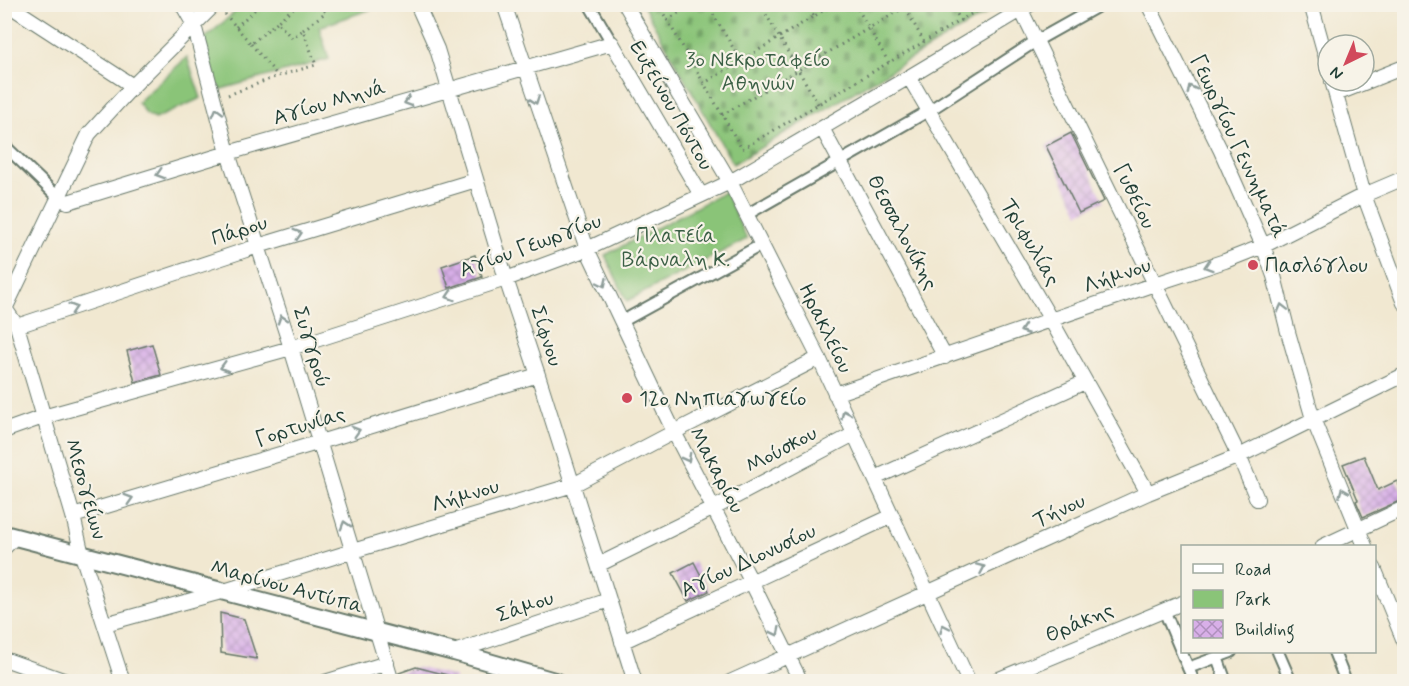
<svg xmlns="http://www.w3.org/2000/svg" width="1409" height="686" viewBox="0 0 1409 686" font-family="Mynerve,sans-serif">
	<defs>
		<pattern id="cemetery-stones" width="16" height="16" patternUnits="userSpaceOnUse" patternTransform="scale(1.5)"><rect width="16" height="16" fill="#8ac478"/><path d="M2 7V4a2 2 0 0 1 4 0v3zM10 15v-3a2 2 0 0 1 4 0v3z" fill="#70a063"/></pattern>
		<pattern id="building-cross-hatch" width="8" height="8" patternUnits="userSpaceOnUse" patternTransform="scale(1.5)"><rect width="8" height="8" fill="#d8afe8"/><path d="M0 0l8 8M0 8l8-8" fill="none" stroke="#af90bd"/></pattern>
	</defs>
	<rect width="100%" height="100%" fill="#f7f3e8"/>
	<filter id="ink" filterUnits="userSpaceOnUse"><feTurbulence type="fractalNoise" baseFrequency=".0167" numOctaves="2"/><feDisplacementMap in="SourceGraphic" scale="12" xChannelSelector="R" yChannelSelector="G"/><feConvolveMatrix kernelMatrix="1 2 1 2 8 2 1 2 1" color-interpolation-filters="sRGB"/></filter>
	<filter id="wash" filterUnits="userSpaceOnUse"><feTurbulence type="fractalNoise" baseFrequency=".008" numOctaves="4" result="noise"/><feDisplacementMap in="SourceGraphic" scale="24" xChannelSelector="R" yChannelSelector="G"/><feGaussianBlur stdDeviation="1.35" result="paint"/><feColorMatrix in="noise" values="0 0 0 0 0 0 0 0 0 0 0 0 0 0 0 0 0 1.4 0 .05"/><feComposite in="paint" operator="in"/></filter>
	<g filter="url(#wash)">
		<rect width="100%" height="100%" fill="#f1e8d1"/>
		<!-- green -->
		<path fill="#8ac478" stroke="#548056" stroke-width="1.5" d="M243,5h140l-64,22 10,32 -111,31 -15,-50z
			M187,57l14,41 -46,21 -9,-5 -8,-12z
			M725,192l22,47 -120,62 -22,-46z"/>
		<!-- cemetery -->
		<path fill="url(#cemetery-stones)" stroke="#548056" stroke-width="1.5" d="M643,5h358l-268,159z"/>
		<g id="blocks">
			<!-- building -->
			<path fill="url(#building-cross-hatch)" d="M1071,133l33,68 -25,12 -33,-67z
				M475,255l7,22 -33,11 -7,-22z
				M152,344l9,31 -26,7 -8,-31z
				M1364,456l14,34 19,-9 7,14v4l-41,18 -7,-16 2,-1 -15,-36z
				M694,562l15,29 -21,10 -15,-28z
				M220,613l24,6 13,40 -36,-6z
				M416,667l39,10v4h-54l-2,-8z"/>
		</g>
	</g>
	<g filter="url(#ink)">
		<use href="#blocks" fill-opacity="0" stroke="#68796b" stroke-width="1.5"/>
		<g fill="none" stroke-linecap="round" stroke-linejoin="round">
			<defs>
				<path id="pedestrian" d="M589,4l23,39
					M4,145l55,53
					M746,215l184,-105 106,-69 66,-37
					M621,322l140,-77
					M1164,610l30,72
					M1278,652l13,30
					M1334,652l12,30
					M1217,657l9,25
					M1188,668l43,-16"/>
				<path id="minor" d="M7,4l126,82
					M182,4l12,21 34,128 63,195 101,334
					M417,4l20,45 69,230 32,96 97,307
					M504,4l83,245 87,183 77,149 50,101
					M625,4l105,178 89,176 150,324
					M1148,4l73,147 42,95 11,30 14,56 25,87 52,127
					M1311,4l17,61
					M1021,10l218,446 18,43
					M909,77l142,243 97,173
					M1332,81l32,114 40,108
					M1336,94l68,-27
					M822,128l123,229
					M59,198l9,4 160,-49 384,-110 89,152
					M4,307l13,19 56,190 9,39 41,127
					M4,311l85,-177 44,-48 82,-82
					M17,326l241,-80 218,-66
					M835,394l320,-110 70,-23 38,-15 101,-51 40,-17
					M4,431l39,-14 248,-69 215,-69 81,-30 143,-67 179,-105 122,-73
					M875,478l210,-96
					M73,516l247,-74 218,-67
					M1323,546l81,-38
					M4,548l11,-11
					M598,565l116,-57 140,-74
					M1374,568l30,73
					M105,624l116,-32 132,-41 220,-66 101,-53 145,-74
					M622,642l270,-126
					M454,652l155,-52
					M4,659l65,23
					M325,682l62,-19
					M730,682l418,-189 91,-37 165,-81
					M992,682l190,-79"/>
				<path id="tertiary" d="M4,534l450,118 104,30"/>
			</defs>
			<!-- pedestrian casing -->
			<use href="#pedestrian" stroke="#68796b" stroke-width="14"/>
			<!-- minor casing -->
			<use href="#minor" stroke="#68796b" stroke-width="16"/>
			<!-- tertiary casing -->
			<use href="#tertiary" stroke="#68796b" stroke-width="20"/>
			<!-- path -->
			<path stroke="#68796b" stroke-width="3" stroke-dasharray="1.5 4.5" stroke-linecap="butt" d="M658,4l84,145 246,-145
				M707,4l34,57
				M760,4l58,100
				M807,4l7,12
				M855,4l34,59
				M903,4l21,38
				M951,4l10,17
				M225,14l26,30 26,-22
				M667,20l26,-16
				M236,27l25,-23
				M303,30l23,-18 -9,-8
				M251,44l27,32
				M703,84l131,-80
				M228,95l50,-19 38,-11 -13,-35 -11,8 -15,-16 21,-18
				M722,115l188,-111"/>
			<!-- pedestrian -->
			<use href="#pedestrian" stroke="#fff" stroke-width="10"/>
			<!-- minor -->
			<use href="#minor" stroke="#fff" stroke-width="14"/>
			<!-- tertiary -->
			<use href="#tertiary" stroke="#fff" stroke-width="16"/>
		</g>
		<!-- one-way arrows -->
		<defs><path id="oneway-chevron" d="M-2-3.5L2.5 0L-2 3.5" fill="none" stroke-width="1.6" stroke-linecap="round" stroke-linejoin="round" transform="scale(1.5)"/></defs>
		<g stroke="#8f9e9a">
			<use href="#oneway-chevron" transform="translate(1191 89) rotate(-117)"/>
			<use href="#oneway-chevron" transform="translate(535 100) rotate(71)"/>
			<use href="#oneway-chevron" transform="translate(408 102) rotate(164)"/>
			<use href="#oneway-chevron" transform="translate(217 112) rotate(-105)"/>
			<use href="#oneway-chevron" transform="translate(160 174) rotate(163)"/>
			<use href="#oneway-chevron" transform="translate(298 234) rotate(-17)"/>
			<use href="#oneway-chevron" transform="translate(1208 266) rotate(162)"/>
			<use href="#oneway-chevron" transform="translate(603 283) rotate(65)"/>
			<use href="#oneway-chevron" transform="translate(450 296) rotate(162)"/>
			<use href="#oneway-chevron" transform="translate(73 308) rotate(-18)"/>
			<use href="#oneway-chevron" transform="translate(1282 308) rotate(-104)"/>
			<use href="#oneway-chevron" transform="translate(282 319) rotate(-108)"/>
			<use href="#oneway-chevron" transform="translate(1024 330) rotate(161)"/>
			<use href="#oneway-chevron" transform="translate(224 367) rotate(164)"/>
			<use href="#oneway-chevron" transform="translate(845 414) rotate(-115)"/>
			<use href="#oneway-chevron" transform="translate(356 431) rotate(-17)"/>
			<use href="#oneway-chevron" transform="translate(687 458) rotate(62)"/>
			<use href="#oneway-chevron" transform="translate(1343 492) rotate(-112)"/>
			<use href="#oneway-chevron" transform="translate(129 499) rotate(-17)"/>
			<use href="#oneway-chevron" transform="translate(345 525) rotate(-107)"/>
			<use href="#oneway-chevron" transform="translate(981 568) rotate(-24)"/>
			<use href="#oneway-chevron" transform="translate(944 628) rotate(-115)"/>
			<use href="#oneway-chevron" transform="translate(776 632) rotate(64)"/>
		</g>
	</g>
	<!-- markers -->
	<g fill="#d1495b" stroke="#f7f3e8" stroke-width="2">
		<circle cx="1253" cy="265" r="6"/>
		<circle cx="627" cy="398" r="6"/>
	</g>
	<g text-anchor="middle" stroke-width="4.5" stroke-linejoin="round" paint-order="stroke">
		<!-- park labels -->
		<g font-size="21" fill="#3a5f45" stroke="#f7f3e8">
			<text x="758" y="66">3ο Νεκροταφείο<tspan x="758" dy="24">Αθηνών</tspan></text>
			<text x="676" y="242">Πλατεία<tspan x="676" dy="24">Βάρναλη Κ.</tspan></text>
		</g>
		<!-- street labels -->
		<g font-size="21" fill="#1f3d34" stroke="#f7f3e8">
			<text transform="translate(329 102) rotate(-16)" y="7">Αγίου Μηνά</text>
			<text transform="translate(672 105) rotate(60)" y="7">Ευξείνου Πόντου</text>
			<text transform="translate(1239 146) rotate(65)" y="7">Γεωργίου Γεννηματά</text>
			<text transform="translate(1135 196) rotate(64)" y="7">Γυθείου</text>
			<text transform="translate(239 230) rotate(-18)" y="7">Πάρου</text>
			<text transform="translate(903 232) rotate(62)" y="7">Θεσσαλονίκης</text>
			<text transform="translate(1031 242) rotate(60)" y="7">Τριφυλίας</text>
			<text transform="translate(530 245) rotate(-20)" y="7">Αγίου Γεωργίου</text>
			<text transform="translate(1117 275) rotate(-19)" y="7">Λήμνου</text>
			<text transform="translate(826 328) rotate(64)" y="7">Ηρακλείου</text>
			<text transform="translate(547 336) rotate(72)" y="7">Σίφνου</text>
			<text transform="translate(312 347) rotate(73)" y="7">Συγγρού</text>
			<text transform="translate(300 426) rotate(-17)" y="7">Γορτυνίας</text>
			<text transform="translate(781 449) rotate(-28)" y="7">Μούσκου</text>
			<text transform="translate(717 470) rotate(62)" y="7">Μακαρίου</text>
			<text transform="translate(86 489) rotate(74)" y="7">Μεσογείων</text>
			<text transform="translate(465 495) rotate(-17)" y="7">Λήμνου</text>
			<text transform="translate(1059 510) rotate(-24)" y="7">Τήνου</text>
			<text transform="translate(748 560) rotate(-25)" y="7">Αγίου Διονυσίου</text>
			<text transform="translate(287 586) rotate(15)" y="7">Μαρίνου Αντύπα</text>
			<text transform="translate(525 606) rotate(-19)" y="7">Σάμου</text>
			<text transform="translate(1079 622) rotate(-23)" y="7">Θράκης</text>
		</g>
		<!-- poi labels -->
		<g font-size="21" fill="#1f3d34" stroke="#f7f3e8" text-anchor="start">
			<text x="1265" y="272">Πασλόγλου</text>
			<text x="639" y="405">12ο Νηπιαγωγείο</text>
		</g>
	</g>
	<!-- margin -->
	<rect width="1409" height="686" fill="none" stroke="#f7f3e8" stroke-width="24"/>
	<!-- legend -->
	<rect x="1181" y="545" width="195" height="108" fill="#f7f3e8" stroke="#a1aaa0" stroke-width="1.5"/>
	<rect x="1193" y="564" width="30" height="9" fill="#ffffff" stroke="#a1aaa0" stroke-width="1.5"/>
	<text x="1235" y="575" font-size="18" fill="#1f3d34">Road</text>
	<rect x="1193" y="590" width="30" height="18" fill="#8ac478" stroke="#a1aaa0" stroke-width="1.5"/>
	<text x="1235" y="605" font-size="18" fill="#1f3d34">Park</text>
	<rect x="1193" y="620" width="30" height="18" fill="url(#building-cross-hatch)" stroke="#a1aaa0" stroke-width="1.5"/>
	<text x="1235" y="635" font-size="18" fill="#1f3d34">Building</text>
	<!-- north arrow -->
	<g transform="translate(1346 63) rotate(223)"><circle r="28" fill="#f7f3e8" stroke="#a1aaa0" stroke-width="1.5"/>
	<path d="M0-4.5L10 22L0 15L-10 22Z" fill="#d1495b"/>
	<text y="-9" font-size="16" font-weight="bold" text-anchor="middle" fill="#1f3d34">N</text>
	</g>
</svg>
